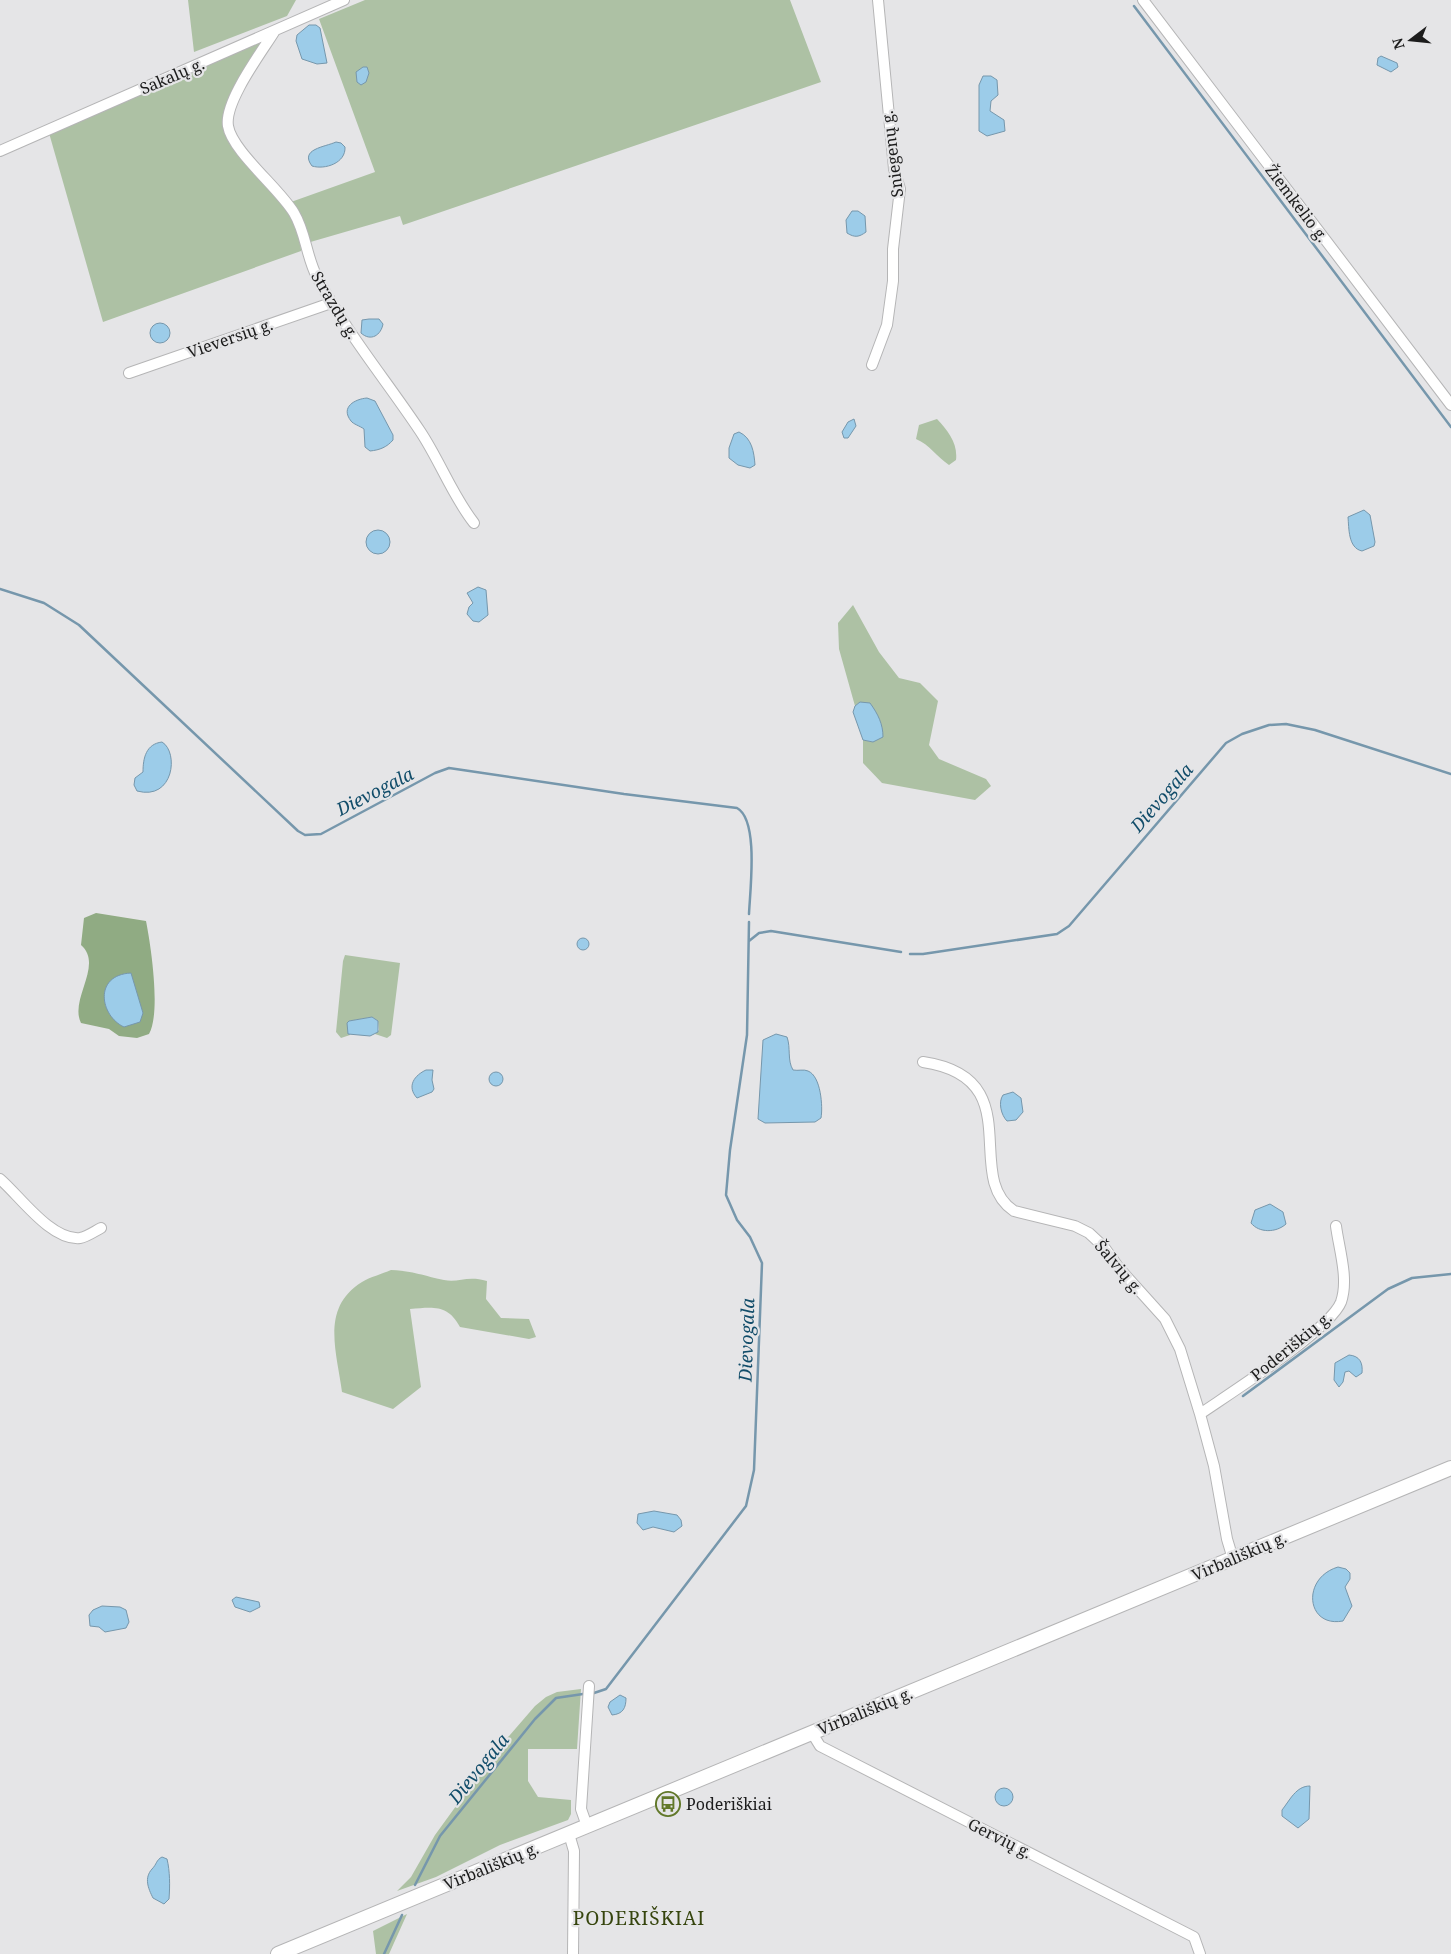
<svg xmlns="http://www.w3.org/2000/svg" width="1451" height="1954" viewBox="0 0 1451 1954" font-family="'Noto Serif',serif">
	<rect width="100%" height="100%" fill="#e5e5e7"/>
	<!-- green -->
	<path fill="#adc1a4" d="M188,0h108l-9,16 -93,36z
		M365,0h425l31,82 -418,143 -3,-9 -93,27 -16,-41 84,-30 -56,-153z
		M267,38l-42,84c22,30 77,93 76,129l-198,71 -54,-189z
		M937,419c11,12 21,24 19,41l-7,5c-13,-9 -19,-20 -33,-26l3,-14z
		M853,605l26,47 20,26 21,5 18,18 -9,44 10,14 47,20 5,7 -16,14 -93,-17 -19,-20v-23l10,2 -13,-40 -5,4 -16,-57 -1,-26z
		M345,955l55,8 -9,72 -4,3 -12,-4 4,-4 -1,-9 -6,-4 -23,4 1,14 -9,3 -5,-6 7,-71z
		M391,1270c23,1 33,6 53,10 15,3 23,-5 43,1l-1,18 15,19 28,1 7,18 -7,2 -69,-12c-12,-23 -27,-20 -50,-18l11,78 -28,22 -51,-17c-5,-40 -22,-84 20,-110 8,-5 20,-8 29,-12z
		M581,1689l-4,60h-49v32l10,16 33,3v14l-3,6 -68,25 -64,32 -39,14 14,-14 24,-42 61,-84 39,-45 11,-9 11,-5z
		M407,1914l-18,40h-13l-3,-23z"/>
	<!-- forest -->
	<path fill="#90ab83" d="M96,913l50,8c5,25 15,92 3,113l-12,4 -18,-2 -10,-7 -28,-6c-12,-24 23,-58 0,-78l3,-27z"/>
	<!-- water -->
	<path fill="#9ccce9" stroke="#7697ac" d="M309,25h7l4,3 7,35 -10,1 -15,-5 -6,-18 1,-6z
		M1381,56l16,7 1,4 -7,5 -14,-7 1,-7z
		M363,67h4l2,6 -3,9 -5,3 -4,-3 -1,-10z
		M983,76h8l6,4 1,15 -7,6 -1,10 14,9 1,11 -18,5 -8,-5v-46z
		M336,142l5,1 4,4c1,16 -20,23 -33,19 -13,-17 13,-19 24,-24z
		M852,211h6l7,5 1,16c-7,5 -11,6 -19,1l-1,-13z
		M369,319h10l4,5c-2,11 -12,18 -22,9l1,-13z
		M150 333a10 10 0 1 1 20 0a10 10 0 1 1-20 0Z
		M367,398l8,3 18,34v5c-6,7 -13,10 -23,11l-5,-4 -1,-18c-4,-3 -11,-5 -13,-8 -11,-14 4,-22 16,-23z
		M854,419l2,7 -8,12h-4l-2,-6 6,-10z
		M739,432c13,6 15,20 16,33l-5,3 -12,-3 -9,-7v-10l5,-14z
		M1364,510l6,5 5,27 -1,4 -12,5c-14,-3 -13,-23 -14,-34z
		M366 542a12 12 0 1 1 24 0a12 12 0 1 1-24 0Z
		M478,587l8,3 2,25 -9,7 -6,-1 -6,-7 2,-7 4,-4 -6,-10z
		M860,702l10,1c8,11 13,21 13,34l-10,5 -10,-2 -10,-28 2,-6z
		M162,742c17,10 12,59 -25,49l-3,-6 1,-7 8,-6c0,-14 3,-28 19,-30z
		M577 944a6 6 0 1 1 12 0a6 6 0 1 1-12 0Z
		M131,973l12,40 -3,9 -16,5c-24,-11 -31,-52 7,-54z
		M372,1017l6,4v11l-8,4 -22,-2 -1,-11 2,-2z
		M776,1034l11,3c4,11 0,23 6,33 5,1 11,-1 15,1 13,5 15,36 13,47l-6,4 -50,1 -7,-4 5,-79z
		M426,1070h7l-1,10 2,9 -2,3 -15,6c-11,-12 -2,-23 9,-28z
		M489 1079a7 7 0 1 1 14 0a7 7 0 1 1-14 0Z
		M1013,1092l8,6 2,14 -7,8 -9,1c-6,-6 -9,-19 -4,-26z
		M1270,1204l13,8 3,12c-10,9 -27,9 -35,-1l4,-13z
		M1349,1355c11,1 14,8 13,18l-6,4 -7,-6 -4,1 -2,10 -4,5 -5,-7 1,-17z
		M654,1511l23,4 4,5 1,6 -8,6 -21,-5 -10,3 -6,-7 1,-9z
		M1338,1567l8,2 4,4v6l-5,8 7,19 -9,15c-37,7 -42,-43 -5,-54z
		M236,1597l23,5 1,5 -10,5 -15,-5 -3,-7z
		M102,1606l18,1 6,3 3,12 -3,6 -21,4 -6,-5 -9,-1 -1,-11 4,-5z
		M620,1695l6,3c0,10 -3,16 -14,17l-4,-8 2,-5z
		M1310,1786l-1,33 -11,9 -16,-12v-6c8,-10 14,-24 28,-24z
		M995 1797a9 9 0 1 1 18 0a9 9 0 1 1-18 0Z
		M162,1857l5,2c3,12 3,27 2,40l-5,5 -11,-6c-5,-10 -9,-20 -1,-29 5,-5 4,-9 10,-12z"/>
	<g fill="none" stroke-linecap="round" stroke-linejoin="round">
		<!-- stream -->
		<path stroke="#7697ac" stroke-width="2.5" d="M1134,6l317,421
			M0,589l44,14 35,22 219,206 7,4 16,-1 114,-61 14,-5 175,26 113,14c22,12 13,82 12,106
			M749,941l10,-8 12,-2 130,21
			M910,954h13l134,-20 12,-8 157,-183 16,-9 27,-9 17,-1 29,6 136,44
			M1243,1396l145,-107 24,-11 39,-4
			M594,1693l12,-4 140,-183 8,-36 8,-207 -12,-26 -13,-17 -11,-25 4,-45 17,-115 2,-113
			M415,1885l25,-49 95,-117 21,-21 27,-4
			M384,1954l18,-39"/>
		<defs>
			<path id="minor" d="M1143,0l308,405
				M274,32c-13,21 -50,70 -46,94 4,25 52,63 66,87 12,20 12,43 23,64 29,55 69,103 103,154 20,30 32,64 54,92
				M0,151l344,-151
				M872,365l15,-40 6,-44v-32l7,-60 -6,-20 -16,-169
				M129,373l202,-70
				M923,1062c108,16 38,114 91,149l61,15 14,7 15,14 15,21 46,51 15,30 20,65 14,52 13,73 6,20
				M0,1179c19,16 51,62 80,59 7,-1 15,-7 21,-10
				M1200,1414c29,-20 130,-84 141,-112 8,-23 -2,-53 -5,-76
				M812,1733l8,13 374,191 6,17
				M587,1826l-6,-17 8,-123
				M569,1834l5,17 -1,103"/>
			<path id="secondary" d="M278,1954l1173,-486"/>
		</defs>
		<!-- minor casing -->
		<use href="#minor" stroke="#b5b5b6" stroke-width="12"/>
		<!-- secondary casing -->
		<use href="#secondary" stroke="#b5b5b6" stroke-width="16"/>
		<!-- minor -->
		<use href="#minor" stroke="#fff" stroke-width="10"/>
		<!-- secondary -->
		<use href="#secondary" stroke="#fff" stroke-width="14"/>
	</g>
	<!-- icons -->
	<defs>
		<symbol id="bus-ring" viewBox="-11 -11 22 22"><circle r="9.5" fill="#e5e5e7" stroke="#617829" stroke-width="1.5"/><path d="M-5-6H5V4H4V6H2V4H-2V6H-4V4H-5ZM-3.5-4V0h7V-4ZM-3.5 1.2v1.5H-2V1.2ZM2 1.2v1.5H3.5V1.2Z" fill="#617829"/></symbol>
	</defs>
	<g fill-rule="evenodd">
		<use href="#bus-ring" x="654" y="1790" width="28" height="28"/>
	</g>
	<g text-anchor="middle" stroke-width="4.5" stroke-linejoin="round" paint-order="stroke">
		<!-- street labels -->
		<g font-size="16" fill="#1c1c1c" stroke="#e5e5e7">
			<text transform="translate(172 76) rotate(-23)" y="6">Sakalų g.</text>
			<text transform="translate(892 154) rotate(-97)" y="6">Sniegenų g.</text>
			<text transform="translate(1297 203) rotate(53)" y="6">Žiemkelio g.</text>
			<text transform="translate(335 305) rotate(59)" y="6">Strazdų g.</text>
			<text transform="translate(230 338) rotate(-19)" y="6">Vieversių g.</text>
			<text transform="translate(1119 1267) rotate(50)" y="6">Šalvių g.</text>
			<text transform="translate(1291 1346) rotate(-39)" y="6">Poderiškių g.</text>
			<text transform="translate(1239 1556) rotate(-23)" y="6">Virbališkių g.</text>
			<text transform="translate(865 1711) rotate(-22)" y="6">Virbališkių g.</text>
			<text transform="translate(1000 1838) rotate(27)" y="6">Gervių g.</text>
			<text transform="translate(491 1866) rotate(-22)" y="6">Virbališkių g.</text>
		</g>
		<!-- poi labels -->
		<g font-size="16" fill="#1c1c1c" stroke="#e5e5e7" text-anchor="start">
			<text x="686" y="1810">Poderiškiai</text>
		</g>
		<!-- water labels -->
		<g font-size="18" font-style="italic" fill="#124d6a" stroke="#e5e5e7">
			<text transform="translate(375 792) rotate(-27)" y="6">Dievogala</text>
			<text transform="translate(1162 798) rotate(-49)" y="6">Dievogala</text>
			<text transform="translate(747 1340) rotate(-88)" y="6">Dievogala</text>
			<text transform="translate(479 1769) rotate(-51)" y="6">Dievogala</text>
		</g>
		<!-- quarter labels -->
		<g font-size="19" letter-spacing="1" fill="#36450e" stroke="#e5e5e7">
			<text x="639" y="1925">PODERIŠKIAI</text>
		</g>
	</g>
	<!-- north arrow -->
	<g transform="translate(1411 40) rotate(254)" stroke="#e5e5e7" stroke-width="4" paint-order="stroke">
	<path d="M0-4L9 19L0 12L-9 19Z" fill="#1c1c1c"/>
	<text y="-8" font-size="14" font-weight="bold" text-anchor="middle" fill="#1c1c1c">N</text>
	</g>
</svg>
